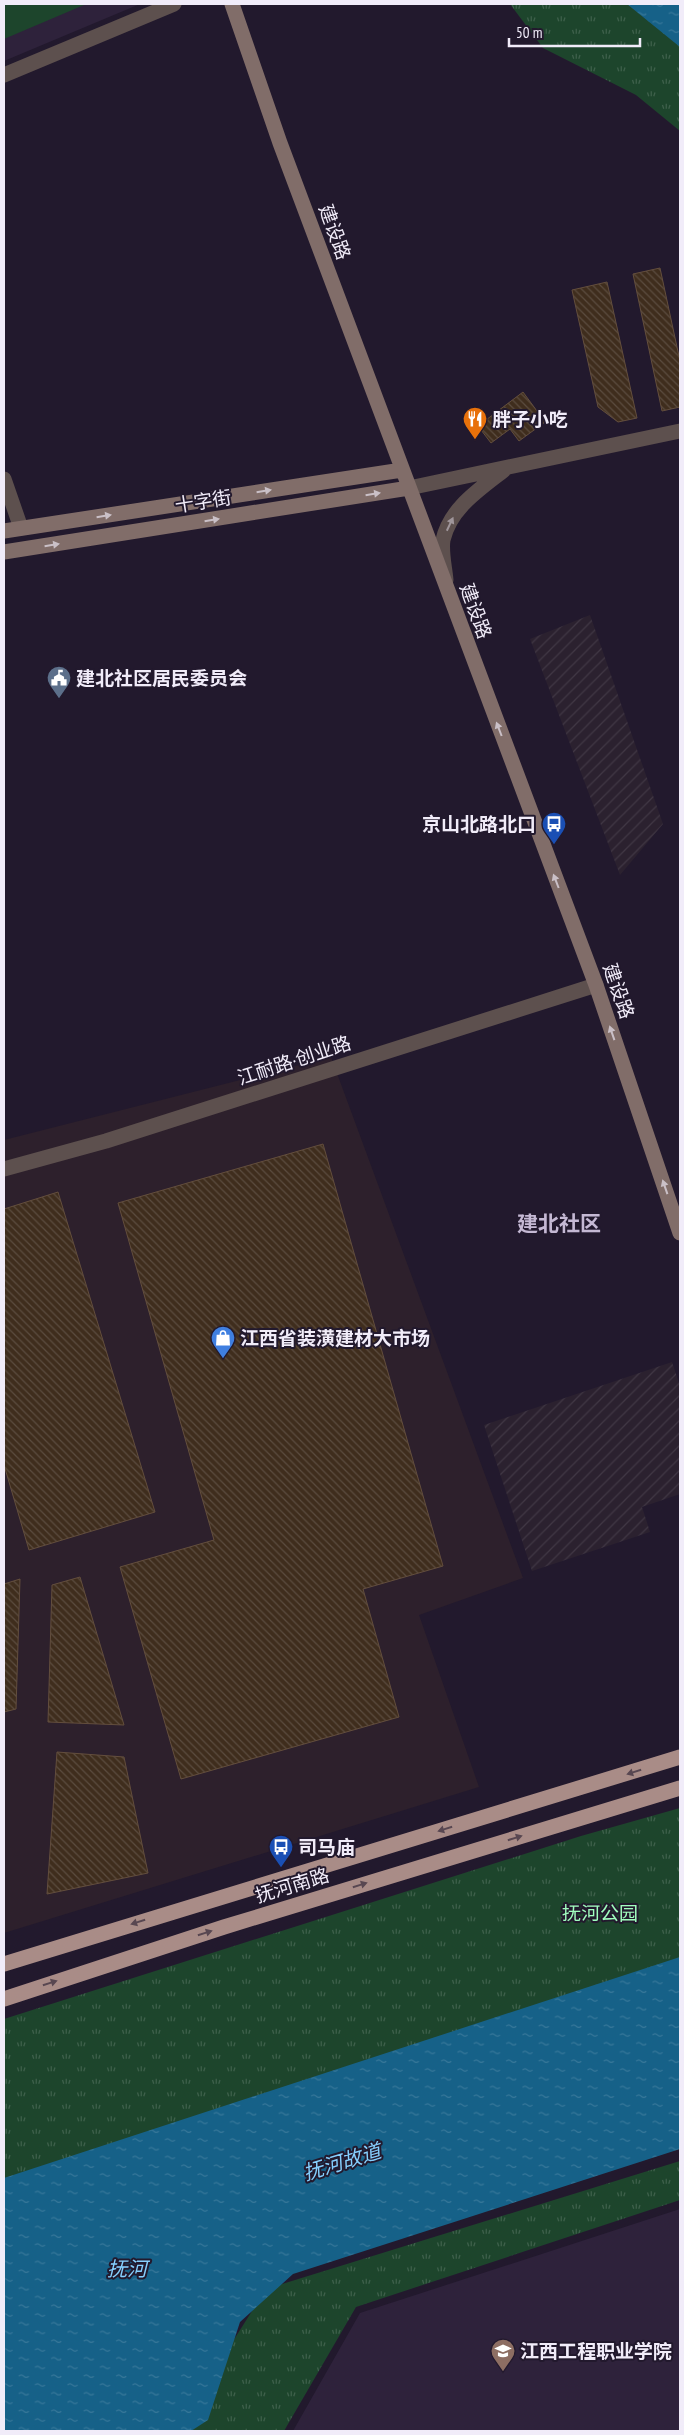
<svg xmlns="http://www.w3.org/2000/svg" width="684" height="2435" viewBox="0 0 684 2435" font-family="'PT Sans Narrow','Noto Sans SC',sans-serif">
	<defs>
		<pattern id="industrial-furrows" width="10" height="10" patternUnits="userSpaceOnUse" patternTransform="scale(1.25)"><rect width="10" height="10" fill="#2b212f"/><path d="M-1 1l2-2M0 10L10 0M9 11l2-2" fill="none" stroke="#403744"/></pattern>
		<pattern id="park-tufts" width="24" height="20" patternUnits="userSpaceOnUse" patternTransform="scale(1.25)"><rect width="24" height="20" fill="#1d452c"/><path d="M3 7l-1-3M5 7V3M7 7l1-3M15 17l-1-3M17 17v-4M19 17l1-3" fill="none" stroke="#3e604b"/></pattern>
		<pattern id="water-ripples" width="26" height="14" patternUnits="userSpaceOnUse" patternTransform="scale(1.25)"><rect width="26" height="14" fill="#166188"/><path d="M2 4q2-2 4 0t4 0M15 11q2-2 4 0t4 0" fill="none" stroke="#38789a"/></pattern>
		<pattern id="building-back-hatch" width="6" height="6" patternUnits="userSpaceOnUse" patternTransform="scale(1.25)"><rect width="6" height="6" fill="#3f2d1d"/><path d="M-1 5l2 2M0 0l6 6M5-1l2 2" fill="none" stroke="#5b4c3f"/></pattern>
	</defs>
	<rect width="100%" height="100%" fill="#22192d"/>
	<!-- commercial -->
	<path fill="#2d202c" d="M331,1057l192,521 -104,37 60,172 -475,146v-793z"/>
	<!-- industrial -->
	<path fill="url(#industrial-furrows)" d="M590,615l73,209 -43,51 -90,-236z
		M672,1362l8,24v108l-38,13 8,25 -118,39 -48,-146z"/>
	<!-- built -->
	<path fill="#2e223b" d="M4,4h136l-136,57z
		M680,2209v222h-387l67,-118z"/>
	<!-- park -->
	<path fill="url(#park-tufts)" d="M510,4h170v127l-44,-36 -93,-47z
		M680,1808v163l-676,209v-161l577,-183z
		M680,2161v39l-324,107 -72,124h-92l17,-52 57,-90z"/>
	<!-- pitch -->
	<path fill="#1d452c" d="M4,4h80v1l-80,34z"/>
	<!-- water -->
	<path fill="url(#water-ripples)" d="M627,4h53v43z
		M680,1957v192l-387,125 -53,48 -32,98 -17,11h-187v-253z"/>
	<!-- building -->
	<path fill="url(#building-back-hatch)" stroke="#634e3d" d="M660,268l20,93v46l-18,4 -29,-137z
		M607,282l30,136 -19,4 -20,-15 -26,-117z
		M523,392l22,30 -26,19 -9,-12 -19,14 -13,-17z
		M323,1144l120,422 -80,23 36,128 -218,62 -61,-212 94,-27 -96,-337z
		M58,1192l97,320 -126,38 -25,-85v-256z
		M80,1577l44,148 -76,-3 4,-137z
		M20,1579l-4,130 -12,3v-128z
		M57,1752l67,5 24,116 -101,21z"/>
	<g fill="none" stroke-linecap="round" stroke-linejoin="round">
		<!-- minor -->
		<path stroke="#5d504e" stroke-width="15" d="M4,75l170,-71
			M4,479l17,49
			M4,1169l102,-28 490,-156"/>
		<!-- tertiary -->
		<path stroke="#5d504e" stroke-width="15" d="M409,488l271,-57
			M446,580c-1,-12 -5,-28 -3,-40 7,-32 37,-51 61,-70"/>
		<!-- secondary -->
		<path stroke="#816d69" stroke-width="15" d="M232,4l48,139 316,842 84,248
			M4,531l398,-61
			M4,552l405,-64"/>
		<!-- trunk -->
		<path stroke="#a98c87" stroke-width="15" d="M4,1964l676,-207
			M4,1999l220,-72 456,-139"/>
	</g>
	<!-- one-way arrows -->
	<defs><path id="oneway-solid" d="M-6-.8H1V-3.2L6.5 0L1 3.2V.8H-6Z" transform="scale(1.25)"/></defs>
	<g fill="#cac0c7">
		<use href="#oneway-solid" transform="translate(264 491) rotate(-9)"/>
		<use href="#oneway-solid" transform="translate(373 494) rotate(-9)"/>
		<use href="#oneway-solid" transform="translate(104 516) rotate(-9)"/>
		<use href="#oneway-solid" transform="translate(212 520) rotate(-9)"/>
		<use href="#oneway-solid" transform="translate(52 545) rotate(-9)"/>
		<use href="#oneway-solid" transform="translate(499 729) rotate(-111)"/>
		<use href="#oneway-solid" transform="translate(556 881) rotate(-111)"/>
		<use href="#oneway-solid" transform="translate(612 1033) rotate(-109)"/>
		<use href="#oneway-solid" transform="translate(665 1187) rotate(-109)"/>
	</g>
	<use fill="#a0969b" href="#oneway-solid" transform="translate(450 524) rotate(-65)"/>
	<g fill="#584751">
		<use href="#oneway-solid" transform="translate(634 1772) rotate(163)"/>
		<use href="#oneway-solid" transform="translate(445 1829) rotate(163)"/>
		<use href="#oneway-solid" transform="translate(515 1838) rotate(-17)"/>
		<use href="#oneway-solid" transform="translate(360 1885) rotate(-17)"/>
		<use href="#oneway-solid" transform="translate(138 1922) rotate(163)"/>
		<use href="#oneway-solid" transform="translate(205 1933) rotate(-18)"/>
		<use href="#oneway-solid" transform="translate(50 1983) rotate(-18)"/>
	</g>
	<!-- icons -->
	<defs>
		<symbol id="restaurant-pin" viewBox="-11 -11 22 30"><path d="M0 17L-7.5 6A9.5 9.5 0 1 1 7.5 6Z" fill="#e8710a" stroke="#22192d"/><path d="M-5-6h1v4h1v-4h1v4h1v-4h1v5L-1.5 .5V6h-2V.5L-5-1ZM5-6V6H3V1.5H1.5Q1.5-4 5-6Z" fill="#fff"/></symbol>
		<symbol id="civic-pin" viewBox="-11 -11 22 30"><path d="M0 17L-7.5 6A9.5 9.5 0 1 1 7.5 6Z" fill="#5c6f8a" stroke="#22192d"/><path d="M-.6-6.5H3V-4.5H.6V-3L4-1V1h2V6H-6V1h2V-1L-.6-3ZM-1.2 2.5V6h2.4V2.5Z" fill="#fff"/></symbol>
		<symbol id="bus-pin" viewBox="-11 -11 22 30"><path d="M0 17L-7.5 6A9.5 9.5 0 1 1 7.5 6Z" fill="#1a4fb4" stroke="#22192d"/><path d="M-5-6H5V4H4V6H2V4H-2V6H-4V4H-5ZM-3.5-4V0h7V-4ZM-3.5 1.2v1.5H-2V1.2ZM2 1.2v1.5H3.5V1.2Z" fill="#fff"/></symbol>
		<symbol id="shop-pin" viewBox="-11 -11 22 30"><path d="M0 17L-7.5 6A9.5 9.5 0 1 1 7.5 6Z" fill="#3f7fe0" stroke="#22192d"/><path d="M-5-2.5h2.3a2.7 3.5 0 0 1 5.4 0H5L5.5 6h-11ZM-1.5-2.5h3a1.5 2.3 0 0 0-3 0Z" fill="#fff"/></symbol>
		<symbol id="university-pin" viewBox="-11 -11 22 30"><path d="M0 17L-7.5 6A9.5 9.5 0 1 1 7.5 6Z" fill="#8d6e63" stroke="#22192d"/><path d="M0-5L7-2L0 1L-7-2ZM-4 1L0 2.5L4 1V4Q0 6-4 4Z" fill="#fff"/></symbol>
	</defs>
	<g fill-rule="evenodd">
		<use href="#restaurant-pin" x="461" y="405" width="28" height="38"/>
		<use href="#civic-pin" x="45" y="664" width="28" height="38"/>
		<use href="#bus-pin" x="540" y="810" width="28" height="38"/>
		<use href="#shop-pin" x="209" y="1324" width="28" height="38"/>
		<use href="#bus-pin" x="267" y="1833" width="28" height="38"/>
		<use href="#university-pin" x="489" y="2337" width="28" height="38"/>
	</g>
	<g text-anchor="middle" stroke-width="4" stroke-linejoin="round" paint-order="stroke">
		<!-- street labels -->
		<g font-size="19" fill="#f1ecf9" stroke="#22192d">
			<text transform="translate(335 232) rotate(70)" y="7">建设路</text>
			<text transform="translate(203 501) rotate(-9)" y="7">十字街</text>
			<text transform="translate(476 611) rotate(70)" y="7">建设路</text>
			<text transform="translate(619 991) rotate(71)" y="7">建设路</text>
			<text transform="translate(294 1060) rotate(-18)" y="7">江耐路·创业路</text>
			<text transform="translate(292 1885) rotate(-17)" y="7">抚河南路</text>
		</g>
		<!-- poi labels -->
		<g font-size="19" font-weight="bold" fill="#f1ecf9" stroke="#22192d" text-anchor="start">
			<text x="492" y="426">胖子小吃</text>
			<text x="76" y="685">建北社区居民委员会</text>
			<text x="536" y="831" text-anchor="end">京山北路北口</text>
			<text x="240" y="1345">江西省装潢建材大市场</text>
			<text x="298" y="1854">司马庙</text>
			<text x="520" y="2358">江西工程职业学院</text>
		</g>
		<!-- park labels -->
		<g font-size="19" fill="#a0fdbe" stroke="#22192d">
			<text x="600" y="1920">抚河公园</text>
		</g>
		<!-- water labels -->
		<g font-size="20" font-style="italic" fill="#86d0ff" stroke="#22192d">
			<text transform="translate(342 2162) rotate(-17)" y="7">抚河故道</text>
			<text x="127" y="2276">抚河</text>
		</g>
		<!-- quarter labels -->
		<g font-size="21" font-weight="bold" fill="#c5b9d4" stroke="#22192d">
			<text x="559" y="1231">建北社区</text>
		</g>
	</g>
	<!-- border -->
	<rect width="684" height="2435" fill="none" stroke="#f1ecf9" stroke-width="10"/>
	<!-- scale -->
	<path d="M509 38v8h131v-8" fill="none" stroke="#f1ecf9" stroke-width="2.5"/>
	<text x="516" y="38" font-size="15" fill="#f1ecf9" stroke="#22192d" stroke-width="4" paint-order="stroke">50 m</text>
</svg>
